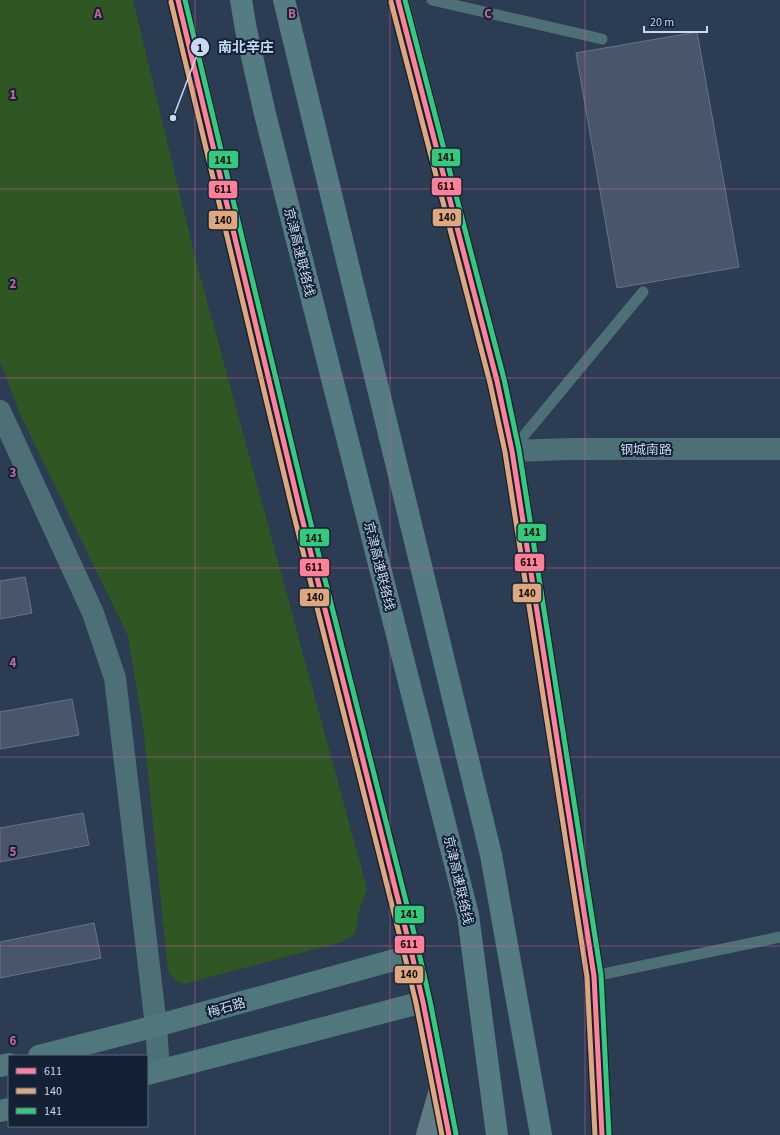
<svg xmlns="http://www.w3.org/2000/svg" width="780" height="1135" viewBox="0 0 780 1135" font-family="'Source Sans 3','Noto Sans SC',sans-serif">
	<rect width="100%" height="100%" fill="#2b3c53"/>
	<!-- green -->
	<path fill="#305624" d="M0,0h133l61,253 173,636 -8,22 -4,23 -13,8 -158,42 -8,-3 -8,-10 -25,-245 -15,-90 -108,-222 -20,-53z"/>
	<!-- building -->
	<path fill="#495669" stroke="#667488" d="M697,32l42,235 -122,21 -41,-235z
		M25,577l7,36 -32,6v-38z
		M72,699l7,36 -79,14v-37z
		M83,813l6,32 -89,17v-34z
		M94,923l7,35 -101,20v-36z"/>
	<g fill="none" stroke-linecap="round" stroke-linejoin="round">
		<!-- service -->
		<path stroke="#4c7076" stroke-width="11" d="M432,0l170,39
			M512,450l131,-158
			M594,976l186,-39"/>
		<!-- minor -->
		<path stroke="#4c7076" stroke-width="22" d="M0,411l93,202 22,65 41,348 3,45"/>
		<!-- tertiary -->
		<path stroke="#4c7076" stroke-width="22" d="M512,451l58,-2h210"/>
		<!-- secondary -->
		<path stroke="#50787c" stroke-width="22" d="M39,1056l117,-30 256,-71
			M0,1066l9,-2
			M147,1074l276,-72
			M0,1111l9,-2"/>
		<!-- trunk -->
		<path stroke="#557c82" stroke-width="22" d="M178,0l122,510 112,445 11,47 26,133
			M241,0l5,30 19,84 203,801 29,220
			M284,0l207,855 50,280
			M398,0l99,381 15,70 82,525 8,159"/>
		<!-- motorway -->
		<path stroke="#627c85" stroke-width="22" d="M427,1135l13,-45"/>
		<defs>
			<path id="bus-1" d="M178,0l122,510 112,445 11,47 26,133
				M398,0l99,381 15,70 82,525 8,159"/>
			<path id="bus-2" d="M171,2l122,510 112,445 11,46 26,132
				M391,2l99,381 15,69 82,525 8,158"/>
			<path id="bus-3" d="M185,0l122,508 112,445 11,48 26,133
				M405,0l99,379 15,71 82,525 8,160"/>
		</defs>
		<!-- bus-1 casing -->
		<use href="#bus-1" stroke="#142134" stroke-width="8"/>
		<!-- bus-2 casing -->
		<use href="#bus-2" stroke="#142134" stroke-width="8"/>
		<!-- bus-3 casing -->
		<use href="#bus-3" stroke="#142134" stroke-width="8"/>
		<!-- bus-1 -->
		<use href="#bus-1" stroke="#ff8098" stroke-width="5"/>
		<!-- bus-2 -->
		<use href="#bus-2" stroke="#dfa77e" stroke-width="5"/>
		<!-- bus-3 -->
		<use href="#bus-3" stroke="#33ca7d" stroke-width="5"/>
	</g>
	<!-- grid -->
	<path fill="none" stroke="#c46597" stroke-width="1" stroke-opacity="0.55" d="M195,0v1135M390,0v1135M585,0v1135M0,189h780M0,378h780M0,568h780M0,757h780M0,946h780"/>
	<g text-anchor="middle" stroke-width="4" stroke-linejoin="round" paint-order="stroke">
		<!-- street labels -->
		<g font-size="13" fill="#c6d8f2" stroke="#142134">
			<text transform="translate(300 252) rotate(76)" y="5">京津高速联络线</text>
			<text x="646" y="454">钢城南路</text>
			<text transform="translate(380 566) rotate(76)" y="5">京津高速联络线</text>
			<text transform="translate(459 880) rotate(77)" y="5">京津高速联络线</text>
			<text transform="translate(226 1007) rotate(-16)" y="5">梅石路</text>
		</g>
	</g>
	<g font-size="13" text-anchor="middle" font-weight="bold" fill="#c46597" stroke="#142134" stroke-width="4" stroke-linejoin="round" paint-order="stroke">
		<text x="98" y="18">A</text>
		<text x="292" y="18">B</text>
		<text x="488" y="18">C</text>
		<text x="13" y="99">1</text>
		<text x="13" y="288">2</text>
		<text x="13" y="477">3</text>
		<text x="13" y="667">4</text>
		<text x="13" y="856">5</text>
		<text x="13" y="1045">6</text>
	</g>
	<!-- callouts -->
	<path fill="none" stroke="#c6d8f2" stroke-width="1.5" d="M173 118L200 47"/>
	<g fill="#c6d8f2" stroke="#142134" stroke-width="1.5">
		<circle cx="173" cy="118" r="4"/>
		<circle cx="200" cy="47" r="10"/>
	</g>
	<g font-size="12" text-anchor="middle" font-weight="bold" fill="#111">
		<text x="200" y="52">1</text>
	</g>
	<g font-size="14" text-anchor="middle" font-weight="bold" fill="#c6d8f2" stroke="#142134" stroke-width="4" stroke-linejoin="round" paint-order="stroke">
		<text x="246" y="52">南北辛庄</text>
	</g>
	<g stroke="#142134" stroke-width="1.5">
		<rect x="431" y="148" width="30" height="19" rx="4" fill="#33ca7d"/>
		<rect x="208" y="150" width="31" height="19" rx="4" fill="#33ca7d"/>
		<rect x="431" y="177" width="31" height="19" rx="4" fill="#ff8098"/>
		<rect x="208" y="180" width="30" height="19" rx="4" fill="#ff8098"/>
		<rect x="432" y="208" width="30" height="19" rx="4" fill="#dfa77e"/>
		<rect x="208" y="210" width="30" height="20" rx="4" fill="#dfa77e"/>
		<rect x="517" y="523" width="30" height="19" rx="4" fill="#33ca7d"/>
		<rect x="299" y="528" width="31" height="19" rx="4" fill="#33ca7d"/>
		<rect x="514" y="553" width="31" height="19" rx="4" fill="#ff8098"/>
		<rect x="299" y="558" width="31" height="19" rx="4" fill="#ff8098"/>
		<rect x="512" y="583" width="30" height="20" rx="4" fill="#dfa77e"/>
		<rect x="299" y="588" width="31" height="19" rx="4" fill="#dfa77e"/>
		<rect x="394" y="905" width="31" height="19" rx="4" fill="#33ca7d"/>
		<rect x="394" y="935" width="31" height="19" rx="4" fill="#ff8098"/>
		<rect x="394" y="965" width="30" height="19" rx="4" fill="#dfa77e"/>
	</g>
	<g font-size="11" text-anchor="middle" font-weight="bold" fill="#111">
		<text x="446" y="161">141</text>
		<text x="223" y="164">141</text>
		<text x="446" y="190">611</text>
		<text x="223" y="193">611</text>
		<text x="447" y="221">140</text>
		<text x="223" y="224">140</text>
		<text x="532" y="536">141</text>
		<text x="314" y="542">141</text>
		<text x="529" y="566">611</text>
		<text x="314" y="571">611</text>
		<text x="527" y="597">140</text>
		<text x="315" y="601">140</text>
		<text x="409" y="918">141</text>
		<text x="409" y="948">611</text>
		<text x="409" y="978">140</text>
	</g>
	<!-- legend -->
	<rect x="8" y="1055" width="140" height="72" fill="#142134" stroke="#5b6a80"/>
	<rect x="16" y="1068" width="20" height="6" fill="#ff8098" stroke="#5b6a80"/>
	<text x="44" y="1075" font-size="12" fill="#c6d8f2">611</text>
	<rect x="16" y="1088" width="20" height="6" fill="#dfa77e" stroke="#5b6a80"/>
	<text x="44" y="1095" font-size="12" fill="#c6d8f2">140</text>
	<rect x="16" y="1108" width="20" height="6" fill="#33ca7d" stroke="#5b6a80"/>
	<text x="44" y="1115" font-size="12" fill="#c6d8f2">141</text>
	<!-- scale -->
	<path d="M644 26v6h63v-6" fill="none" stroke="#c6d8f2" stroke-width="2"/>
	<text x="650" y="26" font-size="12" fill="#c6d8f2" stroke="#142134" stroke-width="3" paint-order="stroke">20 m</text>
</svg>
